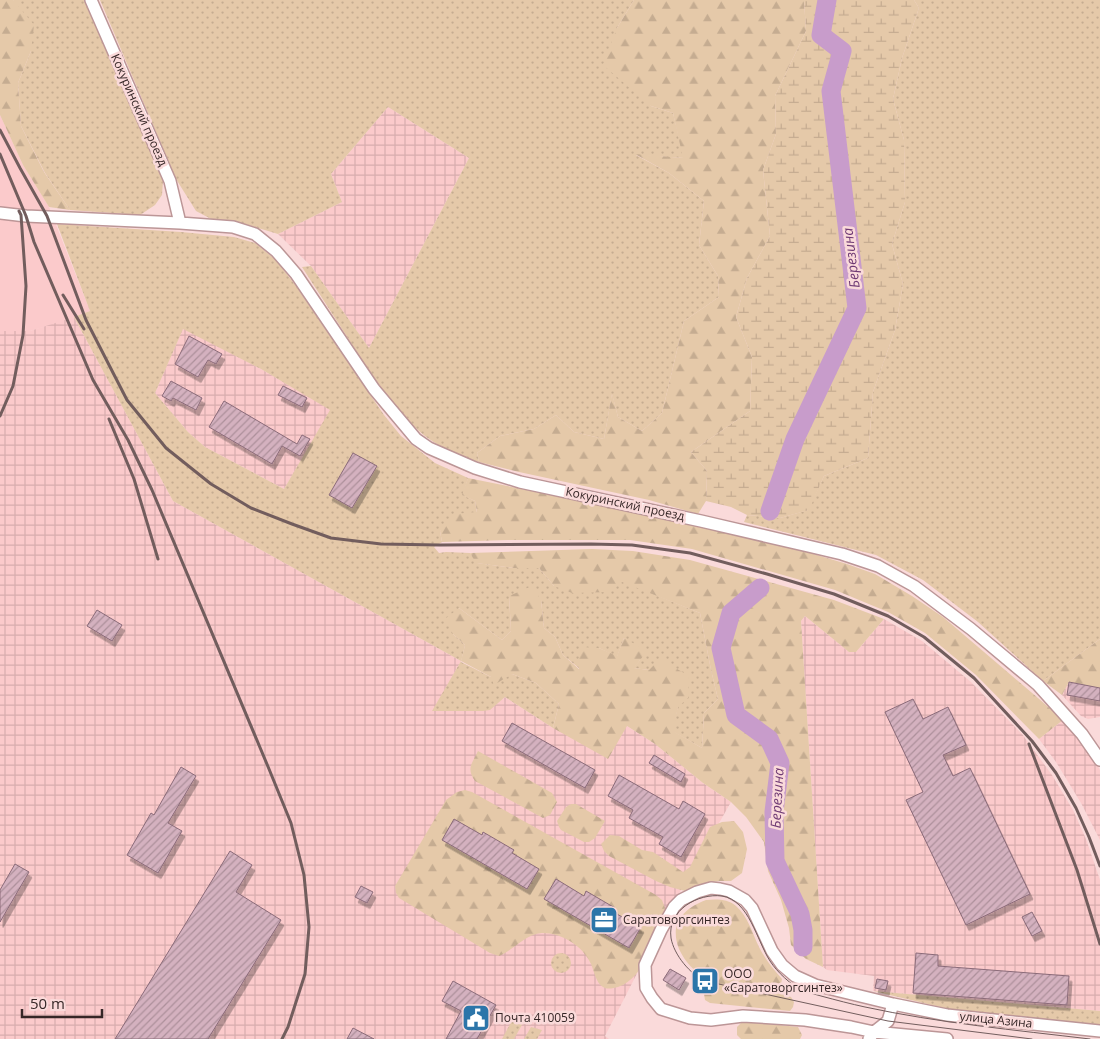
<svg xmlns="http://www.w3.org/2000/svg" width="1100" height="1039" viewBox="0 0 1100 1039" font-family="'Open Sans',sans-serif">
	<defs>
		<pattern id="industrial-grid" width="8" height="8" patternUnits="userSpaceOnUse" patternTransform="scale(1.25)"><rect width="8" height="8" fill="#fbcacb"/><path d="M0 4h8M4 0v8" fill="none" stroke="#d8adae"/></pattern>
		<pattern id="grass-dots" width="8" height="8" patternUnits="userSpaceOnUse" patternTransform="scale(1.25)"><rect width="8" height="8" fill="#e5c9a9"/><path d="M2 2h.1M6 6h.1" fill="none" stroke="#c5ac91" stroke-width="1.8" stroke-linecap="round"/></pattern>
		<pattern id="forest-firs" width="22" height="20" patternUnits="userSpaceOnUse" patternTransform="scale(1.25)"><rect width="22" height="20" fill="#e5c9a9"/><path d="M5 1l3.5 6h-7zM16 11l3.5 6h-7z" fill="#c5ac91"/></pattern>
		<pattern id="wetland-marsh" width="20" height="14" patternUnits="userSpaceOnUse" patternTransform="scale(1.25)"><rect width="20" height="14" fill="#e5c9a9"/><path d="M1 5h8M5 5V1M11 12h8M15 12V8" fill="none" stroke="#c5ac91"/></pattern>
		<pattern id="building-hatch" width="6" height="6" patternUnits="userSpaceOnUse" patternTransform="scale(1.25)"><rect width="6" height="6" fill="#d4b1bf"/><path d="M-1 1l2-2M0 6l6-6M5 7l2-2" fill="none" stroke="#ad909b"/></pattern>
		<filter id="shadow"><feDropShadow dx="3" dy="5.5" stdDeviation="0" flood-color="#0004"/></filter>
	</defs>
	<rect width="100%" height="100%" fill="#fadada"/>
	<!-- built -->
	<path fill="#fbcacb" d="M0,115l23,50 26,42 41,104 -23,9 -37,11h-30z"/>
	<!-- industrial -->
	<path fill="url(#industrial-grid)" d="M388,107l81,51 -100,190 -58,-82 -33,-32 64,-32 -11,-28z
		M74,317l99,184 288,160 -28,50 57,-2 15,-12 48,31 74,-2 28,18 48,39 28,19 -63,111 -63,123 4,3h-609v-708h30z
		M183,328l78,41 70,41 -47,79 -79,-42 -17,-15 -33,-39z
		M805,616l44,36h7l28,-33 38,22 49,41 51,52 30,41 21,35 13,29 14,41v131l-227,-20 1,-15 -47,-6 -4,-3 -22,-346z
		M1069,682l31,6v29l-12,2 -7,-3 -19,-21z
		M1063,720l15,18 17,23 5,9v70l-19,-37 -25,-41 -17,-23z"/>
	<!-- grass -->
	<path fill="url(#grass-dots)" fill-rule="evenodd" d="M13,0h71l79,181 -1,14 -7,10 -15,10 -70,-5 -25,-37 -24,-47 -3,-43 13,-32z
		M100,0h534l-17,28 34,78 22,7 11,45 -48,-3 33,18 35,28 -5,44 19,31 1,21 -35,24 -22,92 -20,18 -24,-14 -6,-23 -8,45 -30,-7 -18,-17 -22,14 -34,7 -23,17 2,9c-21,-6 -43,-16 -60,-31 -23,-20 -40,-46 -57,-71 -20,-31 -40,-62 -60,-93l9,-1 58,82 100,-190 -81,-51 -57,67 11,28 -64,32 -33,-10 -32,-4 -17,-9 -20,-32z
		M914,0h186v639l-57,42 -65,-59 -55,-42 -47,-25 -132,-33 3,-7 33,3 28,-8 16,-34 44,-18 5,-66 22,-62 8,-46 -11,-40 13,-42 -1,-62 -11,-41 9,-41 17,-50z
		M57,224l124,8 53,5 21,6 21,17 20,26 88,129 17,21 34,27 33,15 -5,17 12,6 2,12 -37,18 2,11 -8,5 5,6 7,-1 24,1 7,10 37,5h25l15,18 68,-5 78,32 11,57 7,29 -14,14 -2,35 -30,-17 6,-25 -29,-36 -16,-2 7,-8 -16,-22 -7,19 -18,-9 -19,21 -17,-14 -8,-18 -11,-9 -3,-28 -32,-4 2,35 -9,9 -43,-32 -6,26 12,11 -4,17 30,15 21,-3 24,9 23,21 -6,24 -48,-31 -15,13 -7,1h-51l29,-50 -288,-160 -99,-184 16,-6zM183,329l78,40 69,41 -46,79 -79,-42 -17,-15 -33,-39z
		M551 963a10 10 0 1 1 20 0a10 10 0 1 1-20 0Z
		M873,991l227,20v14l-151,-16z
		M515,1015l8,8 -9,16h-12z
		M531,1027l11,3 -5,9h-13z"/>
	<!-- forest -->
	<path fill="url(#forest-firs)" d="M0,0h13l21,25 -3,26 -13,32 3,43 23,46 26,38 -21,-3 -26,-42 -23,-50z
		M634,0h170l2,31 -31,65 1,38 -13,36 7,66 -23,42 -11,39 16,40 -2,54 -59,41 16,19 -1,30 -8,13 -49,-14 -130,-28 -40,-10 -2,-9 23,-17 34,-7 22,-14 18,17 30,7 8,-46 6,24 24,14 20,-18 22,-92 35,-24 -1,-21 -19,-31 5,-44 -35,-28 -34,-19 48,4 -10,-45 -22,-7 -48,-41 14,-37z
		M468,478l182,37 140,32 57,17 28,10 37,22 31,21 95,81 25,22 -24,19 -63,-64 -51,-42 -37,-21 -53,-22 -143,-41 -62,-9h-122l-66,2 -2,-11 14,-17 23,-2 -2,-11 -13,-6z
		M592,549l41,2 57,9 144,40 50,19 -28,33h-7l-44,-36 -4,5 22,346 -17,-8 -15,-14 -2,-17 -8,-28 -13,-29 -4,-29 -18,-25 -15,-15 -28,-19 -48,-39 -28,-18 -19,33 -55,-31 6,-24 -23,-21 -24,-9 -18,11 -3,-8 -30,-16 4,-16 -12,-11 -8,-15 14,-11 43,32 9,-9 -2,-35 23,-10 9,14 3,28 11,9 8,18 16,14v-22l20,1 18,8 7,-18 23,13 -13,17 15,2 11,-11 29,17 -1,22 -10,9 -5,24 29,17 2,-35 14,-14 -7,-29 -11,-57 -78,-31 -12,10 -38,1 -18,-7 -15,-18h-25l-38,-5 -6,-10z
		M1100,639v49l-31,-6 -7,13 -19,-14z
		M478,751l74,42 5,9 -7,13 -7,3 -68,-37c-9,-13 -3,-17 3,-30z
		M465,790l7,2 184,103 6,5 3,8c-9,25 -19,70 -47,79 -4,1 -11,3 -15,0 -7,-4 -9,-16 -12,-23 -8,-18 -29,-31 -49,-31 -17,1 -28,17 -43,23l-9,-3 -91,-55 -3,-5 -1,-7 51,-86 11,-8z
		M571,804h5l29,17 -10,17 -6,4h-5l-23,-12 -2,-3 -2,-6 9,-14z
		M734,821l9,11 4,17 -5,24 -11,8h-12l-15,3 -19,7 -15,-4 -14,-6 -47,-25 -5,-5 -3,-7 9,-9 9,1 23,14 11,2 30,20 7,-5 20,-40 12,-5z
		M706,900c11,-1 22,-1 30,6 12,10 17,29 23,41 6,12 14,22 23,32l-1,5 -4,4 1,5 13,4 3,5 -1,5 -3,4 -80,-8 -5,-3 -1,-6 5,-14c-4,-3 -9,-6 -13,-9 -8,-6 -13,-14 -17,-22 -10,-26 4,-40 27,-49z
		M749,1022l49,5 4,8 -2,4h-59l-4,-4v-8l4,-4z"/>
	<!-- wetland -->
	<path fill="url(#wetland-marsh)" d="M804,0h110l5,8 -17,50 -9,41 11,41 1,62 -13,42 11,40 -8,46 -22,62 -5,66 -44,18 -15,34 -29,8 -33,-3 -16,-8 -25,-6 1,-30 -16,-19 59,-41 2,-54 -16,-40 11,-39 23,-42 -7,-66 13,-36 -1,-38 31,-65z"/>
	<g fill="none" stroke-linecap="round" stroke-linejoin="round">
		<!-- river -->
		<path stroke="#c89ccb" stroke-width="19" d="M770,511l25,-72 62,-131 -26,-217 11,-40 -21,-16 6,-35
			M760,588l-29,25 -10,35 15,67 33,24 11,24 -6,49 1,49 25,53 3,16v17"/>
	</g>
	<!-- building -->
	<path fill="url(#building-hatch)" stroke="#8b6b79" filter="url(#shadow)" d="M189,336l33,18 -6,10 -8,-4 -10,17 -23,-13z
		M171,381l31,17 -6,12 -23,-12 -2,3 -9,-5z
		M283,386l24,12 -5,9 -24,-12z
		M224,401l73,43 5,-9 8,4 -10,17 -18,-10 -10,18 -63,-37z
		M353,453l24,13 -25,42 -23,-13z
		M97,610l25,15 -10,16 -25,-15z
		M1069,682l31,6v13l-33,-6z
		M913,699l10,20 25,-12 18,38 -23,10 10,21 17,-8 60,126 -64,31 -60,-125 17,-8 -38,-80z
		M512,723l83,47 -10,18 -83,-47z
		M654,755l31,19 -4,8 -32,-19z
		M181,767l15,9 -28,47 14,8 -24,42 -31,-18 24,-42 3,2z
		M619,775l60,34 4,-8 22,13 -24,43 -22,-13 4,-7 -34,-19 4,-8 -25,-14z
		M454,819l28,16 1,-3 31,18 -2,3 27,16 -12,20 -85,-49z
		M230,851l22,14 -16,27 45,28 -73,119h-93z
		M15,864l14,8 -29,50v-32z
		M556,879l28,17 2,-5 29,17 -2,4 28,15 -12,21 -85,-49z
		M361,886l12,6 -6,11 -12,-6z
		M1032,912l10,19 -10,5 -10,-19z
		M916,953l22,2v11l131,10 -2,29 -154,-12z
		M670,969l16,9 -7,12 -16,-10z
		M877,979l11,2 -2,9 -11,-2z
		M453,981l43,24 -19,34h-31l15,-28 -19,-10z
		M353,1028l21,11h-27z"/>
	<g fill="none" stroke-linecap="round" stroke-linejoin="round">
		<defs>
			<path id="minor" d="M91,0l79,181 10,42
				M0,213l26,3 154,7 53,4 22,7 21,17 20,23 78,115 42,50 13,9 46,20 45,14 181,39 107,25 34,8 36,12 36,20 57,43 67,56 44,49 18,26
				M869,1039l5,-7 14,-11 5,-17
				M947,1039l-73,-7 -23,-5 -46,-7 -62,-4 -32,4 -21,-2 -29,-9 -9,-11 -6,-10 -1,-23 16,-35 13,-23 7,-7 16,-8 14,-4 9,1 9,2 16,9 7,8 20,43 10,14 13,11 20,9 78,19 54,11 153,16"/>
		</defs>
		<!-- minor casing -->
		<use href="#minor" stroke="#bc9697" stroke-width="14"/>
		<!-- minor -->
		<use href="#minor" stroke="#fff" stroke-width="11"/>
		<!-- tram -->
		<path stroke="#725d5d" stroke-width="1" d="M1032,1039l-144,-18 -183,-40c-15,-7 -31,-26 -34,-43 -4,-28 27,-45 51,-42 27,4 35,45 48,65 7,11 21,24 33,30 6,2 12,3 18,5 15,4 30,8 44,11 74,16 150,23 225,32"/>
		<!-- rail -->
		<path stroke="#725d5d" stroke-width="3" d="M0,130l20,38 27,48 39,104 41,80 39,48 45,36 40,24 41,16 39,14 50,6 59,1 151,-1 41,1 58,8 77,21 67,20 54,22 36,21 50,41 58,63 24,32 20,35 13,29 11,29
			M0,154l26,62 8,26 59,138 35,60 24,50 117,279 22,54 13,52 5,52 -4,47 -17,53 -6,12
			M63,295l21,34
			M0,416l13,-30 10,-51 3,-49 -5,-71 -2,-4
			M109,419l25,60 24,80
			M1029,744l48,126 23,74"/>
	</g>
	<!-- icons -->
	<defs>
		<symbol id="office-square" viewBox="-11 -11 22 22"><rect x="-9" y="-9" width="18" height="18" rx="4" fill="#2c75a9" stroke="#fadada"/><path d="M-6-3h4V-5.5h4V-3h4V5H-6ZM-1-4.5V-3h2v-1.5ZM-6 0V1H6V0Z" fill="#fff"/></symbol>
		<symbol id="bus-square" viewBox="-11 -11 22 22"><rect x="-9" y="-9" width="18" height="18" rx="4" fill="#2c75a9" stroke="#fadada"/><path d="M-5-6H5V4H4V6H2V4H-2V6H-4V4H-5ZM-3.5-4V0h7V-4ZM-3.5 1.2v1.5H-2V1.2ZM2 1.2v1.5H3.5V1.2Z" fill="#fff"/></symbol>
		<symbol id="civic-square" viewBox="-11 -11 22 22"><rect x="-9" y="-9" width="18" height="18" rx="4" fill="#2c75a9" stroke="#fadada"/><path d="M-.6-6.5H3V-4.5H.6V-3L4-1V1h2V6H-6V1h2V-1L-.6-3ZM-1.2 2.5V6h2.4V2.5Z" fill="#fff"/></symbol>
	</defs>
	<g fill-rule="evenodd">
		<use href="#office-square" x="588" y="904" width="32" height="32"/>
		<use href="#bus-square" x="689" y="965" width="32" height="32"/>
		<use href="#civic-square" x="460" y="1002" width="32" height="32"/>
	</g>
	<g text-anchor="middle" stroke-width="5" stroke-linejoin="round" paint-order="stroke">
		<!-- street labels -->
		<g font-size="12" fill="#352626" stroke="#fadada">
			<text transform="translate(139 110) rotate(66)" y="4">Кокуринский проезд</text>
			<text transform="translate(625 504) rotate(12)" y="4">Кокуринский проезд</text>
			<text transform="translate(996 1020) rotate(6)" y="4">улица Азина</text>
		</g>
		<!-- poi labels -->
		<g font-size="12" fill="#352626" stroke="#fadada" text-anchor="start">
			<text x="623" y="924">Саратоворгсинтез</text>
			<text x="724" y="978">ООО<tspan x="724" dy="14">«Саратоворгсинтез»</tspan></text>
			<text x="495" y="1022">Почта 410059</text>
		</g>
		<!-- water labels -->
		<g font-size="14" font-style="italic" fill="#6f3a74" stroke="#fadada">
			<text transform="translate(851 258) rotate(-97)" y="5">Березина</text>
			<text transform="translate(777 798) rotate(-87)" y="5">Березина</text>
		</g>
	</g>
	<!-- scale -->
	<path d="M22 1009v8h80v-8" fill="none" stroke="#352626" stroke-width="2.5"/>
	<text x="30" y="1009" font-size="15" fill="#352626" stroke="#fadada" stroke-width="4" paint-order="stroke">50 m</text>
</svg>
